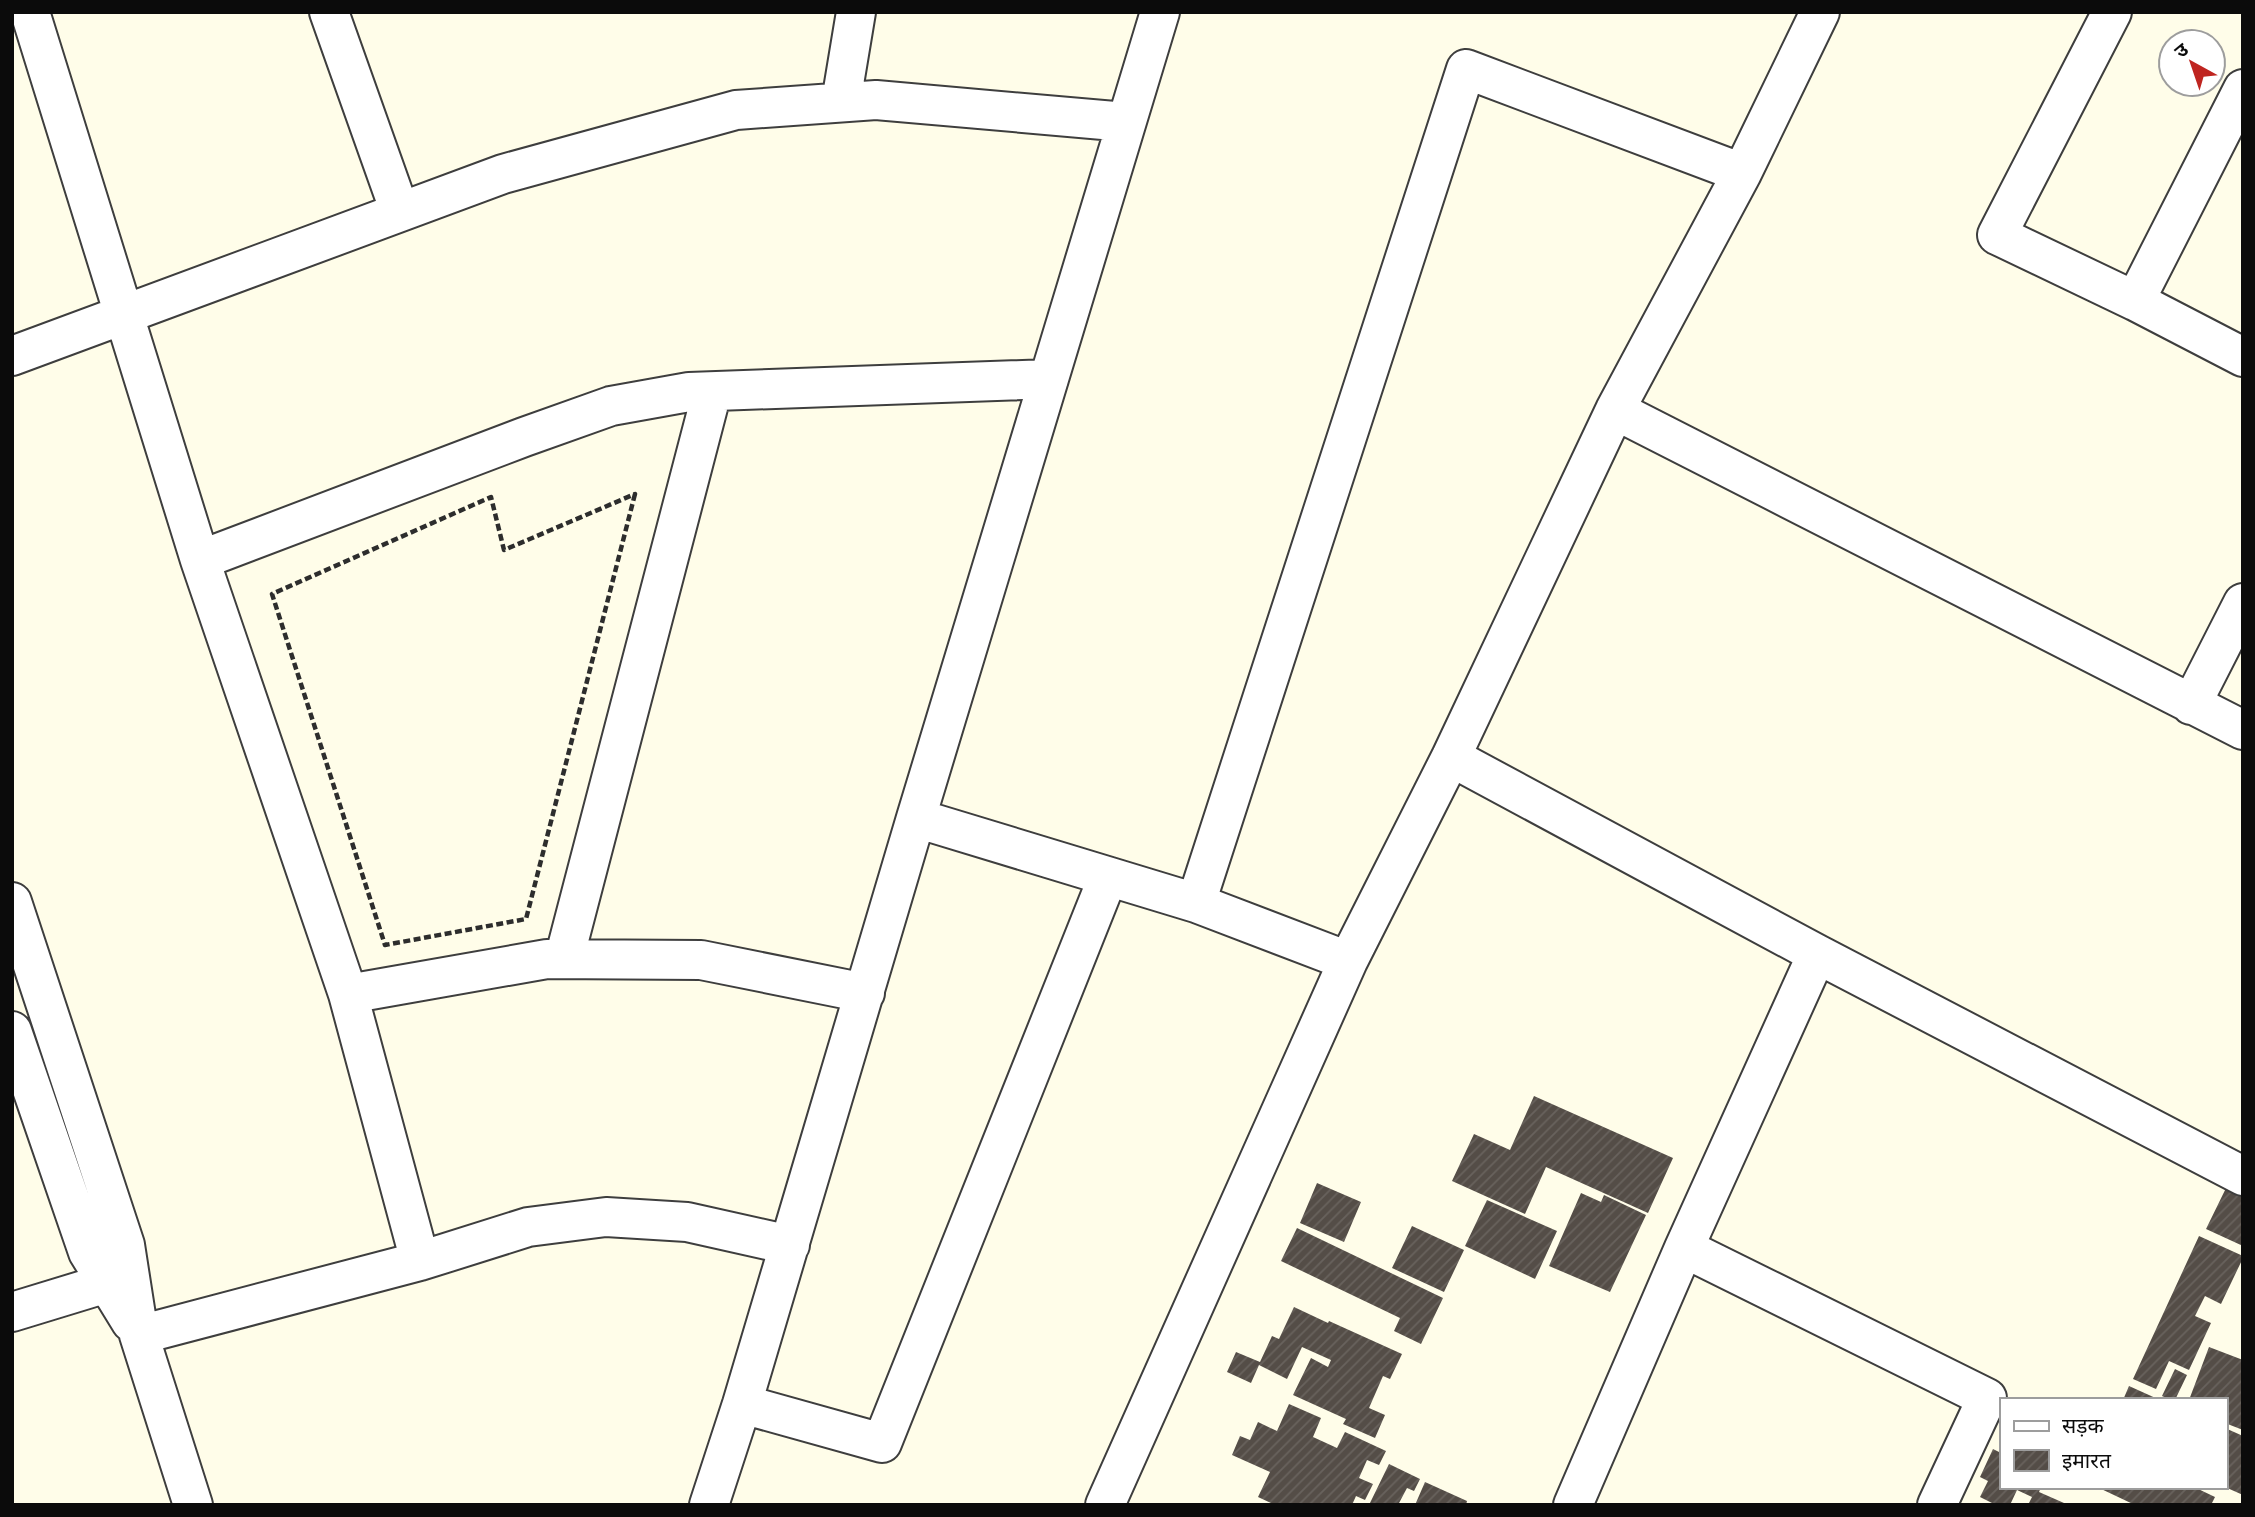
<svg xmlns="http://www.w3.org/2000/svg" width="2255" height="1517" viewBox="0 0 2255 1517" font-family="'Roboto Serif','Noto Sans Devanagari',serif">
	<defs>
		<pattern id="building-hatch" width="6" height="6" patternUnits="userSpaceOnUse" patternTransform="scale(1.75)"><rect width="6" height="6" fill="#544d47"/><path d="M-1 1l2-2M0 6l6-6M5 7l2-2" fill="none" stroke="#68625d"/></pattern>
	</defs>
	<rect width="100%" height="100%" fill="#fffde9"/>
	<!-- building -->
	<path fill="url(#building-hatch)" d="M1534,1096l139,62 -25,55 -102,-46 -21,47 -73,-33 22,-47 36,16z
		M1317,1183l44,19 -17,40 -44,-19z
		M2228,1184l15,7v55l-37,-17z
		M1581,1193l20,9 3,-7 42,20 -36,77 -61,-26z
		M1487,1200l70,31 -22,48 -70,-33z
		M1412,1226l52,24 -20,42 -52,-24z
		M1297,1228l146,70 -22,46 -27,-13 6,-13 -119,-57z
		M2199,1236l44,20v2l-22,46 -16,-8 -10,20 16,7 -22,47 -20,-9 -13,28 -23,-10z
		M1294,1307l34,16 1,-2 73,33 -12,25 -7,-3 -14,32 16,7 -10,23 -32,-14 3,-5 -53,-24 18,-37 17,9 3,-7 -29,-13 -15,32 -28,-14 -8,18 -24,-11 9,-20 24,10 12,-26 7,3z
		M2209,1347l34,13v70l-18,-7v-23h-36z
		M2175,1369l12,6 -12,25h-5l-8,-4z
		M2129,1386l31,14h-37z
		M1289,1404l32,14 -8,19 24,11 8,-16 41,19 -7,14 -12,-5 -8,18 14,6 -8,16 -9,-4 -4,9h-77l-17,-8 12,-25 -38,-17 8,-19 10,4 8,-18 19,9z
		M2225,1428l18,8v59l-18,-8z
		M1993,1449l8,4v34h40l-2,5 25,11 -1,2h-35l4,-8 -15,-7 -7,15h-14l-16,-8 8,-16 -8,-4z
		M1389,1464l31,15 -6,12 -7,-3 -9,17h-29z
		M1425,1482l42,19 -1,4h-51z
		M2097,1487h97l21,10 -4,8h-76z"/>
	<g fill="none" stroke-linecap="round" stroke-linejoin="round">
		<defs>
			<path id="minor" d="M30,12l170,548 148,434 72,267
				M329,12l71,200
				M2112,12l-115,223 138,66
				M2243,89l-108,212 108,56
				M841,102l15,-90
				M12,356l491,-182 233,-64 140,-10 250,22
				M1615,410l628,320
				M200,560l324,-123 87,-31 78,-14 360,-13
				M2191,705l52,-102
				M1451,757l366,197 426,222
				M916,818l280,85
				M12,902l113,343 14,90 54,170
				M564,959l148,-567
				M1348,961l-152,-58 270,-834 276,104
				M348,994l199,-35 154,1 164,33
				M12,1031l76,221 43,70
				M1684,1248l303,150 -50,107
				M12,1312l95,-29
				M139,1335l281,-74 108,-34 78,-10 81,5 103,23
				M742,1404l140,39 226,-566
				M709,1505l33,-101 174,-586 244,-806
				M1105,1505l243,-544 103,-204 164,-347 127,-237 78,-161
				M1573,1505l111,-257 133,-294"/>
		</defs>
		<!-- minor casing -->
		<use href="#minor" stroke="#3e3e3e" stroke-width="42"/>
		<!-- path -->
		<path stroke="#2d2d2d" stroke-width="4.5" stroke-dasharray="7 3.5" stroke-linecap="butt" d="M635,494l-109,425 -141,26 -113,-351 219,-97 13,53z"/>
		<!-- minor -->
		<use href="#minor" stroke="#fff" stroke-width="38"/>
	</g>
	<!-- border -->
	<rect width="2255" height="1517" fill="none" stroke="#0b0b0b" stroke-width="28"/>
	<!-- legend -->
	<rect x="2000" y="1398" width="228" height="91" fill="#ffffff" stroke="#9d9d9d" stroke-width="2"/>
	<rect x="2014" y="1421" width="35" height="10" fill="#ffffff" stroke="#9d9d9d" stroke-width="2"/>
	<text x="2062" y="1433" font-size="21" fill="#0b0b0b">सड़क</text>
	<rect x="2014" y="1450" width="35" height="21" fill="url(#building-hatch)" stroke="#9d9d9d" stroke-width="2"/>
	<text x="2062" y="1468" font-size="21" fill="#0b0b0b">इमारत</text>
	<!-- north arrow -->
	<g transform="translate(2192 63) rotate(320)"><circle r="33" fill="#ffffff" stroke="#9d9d9d" stroke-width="2"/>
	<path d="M0-5L12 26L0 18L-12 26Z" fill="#bf2520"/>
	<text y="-10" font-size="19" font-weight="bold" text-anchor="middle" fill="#0b0b0b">उ</text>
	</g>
</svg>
